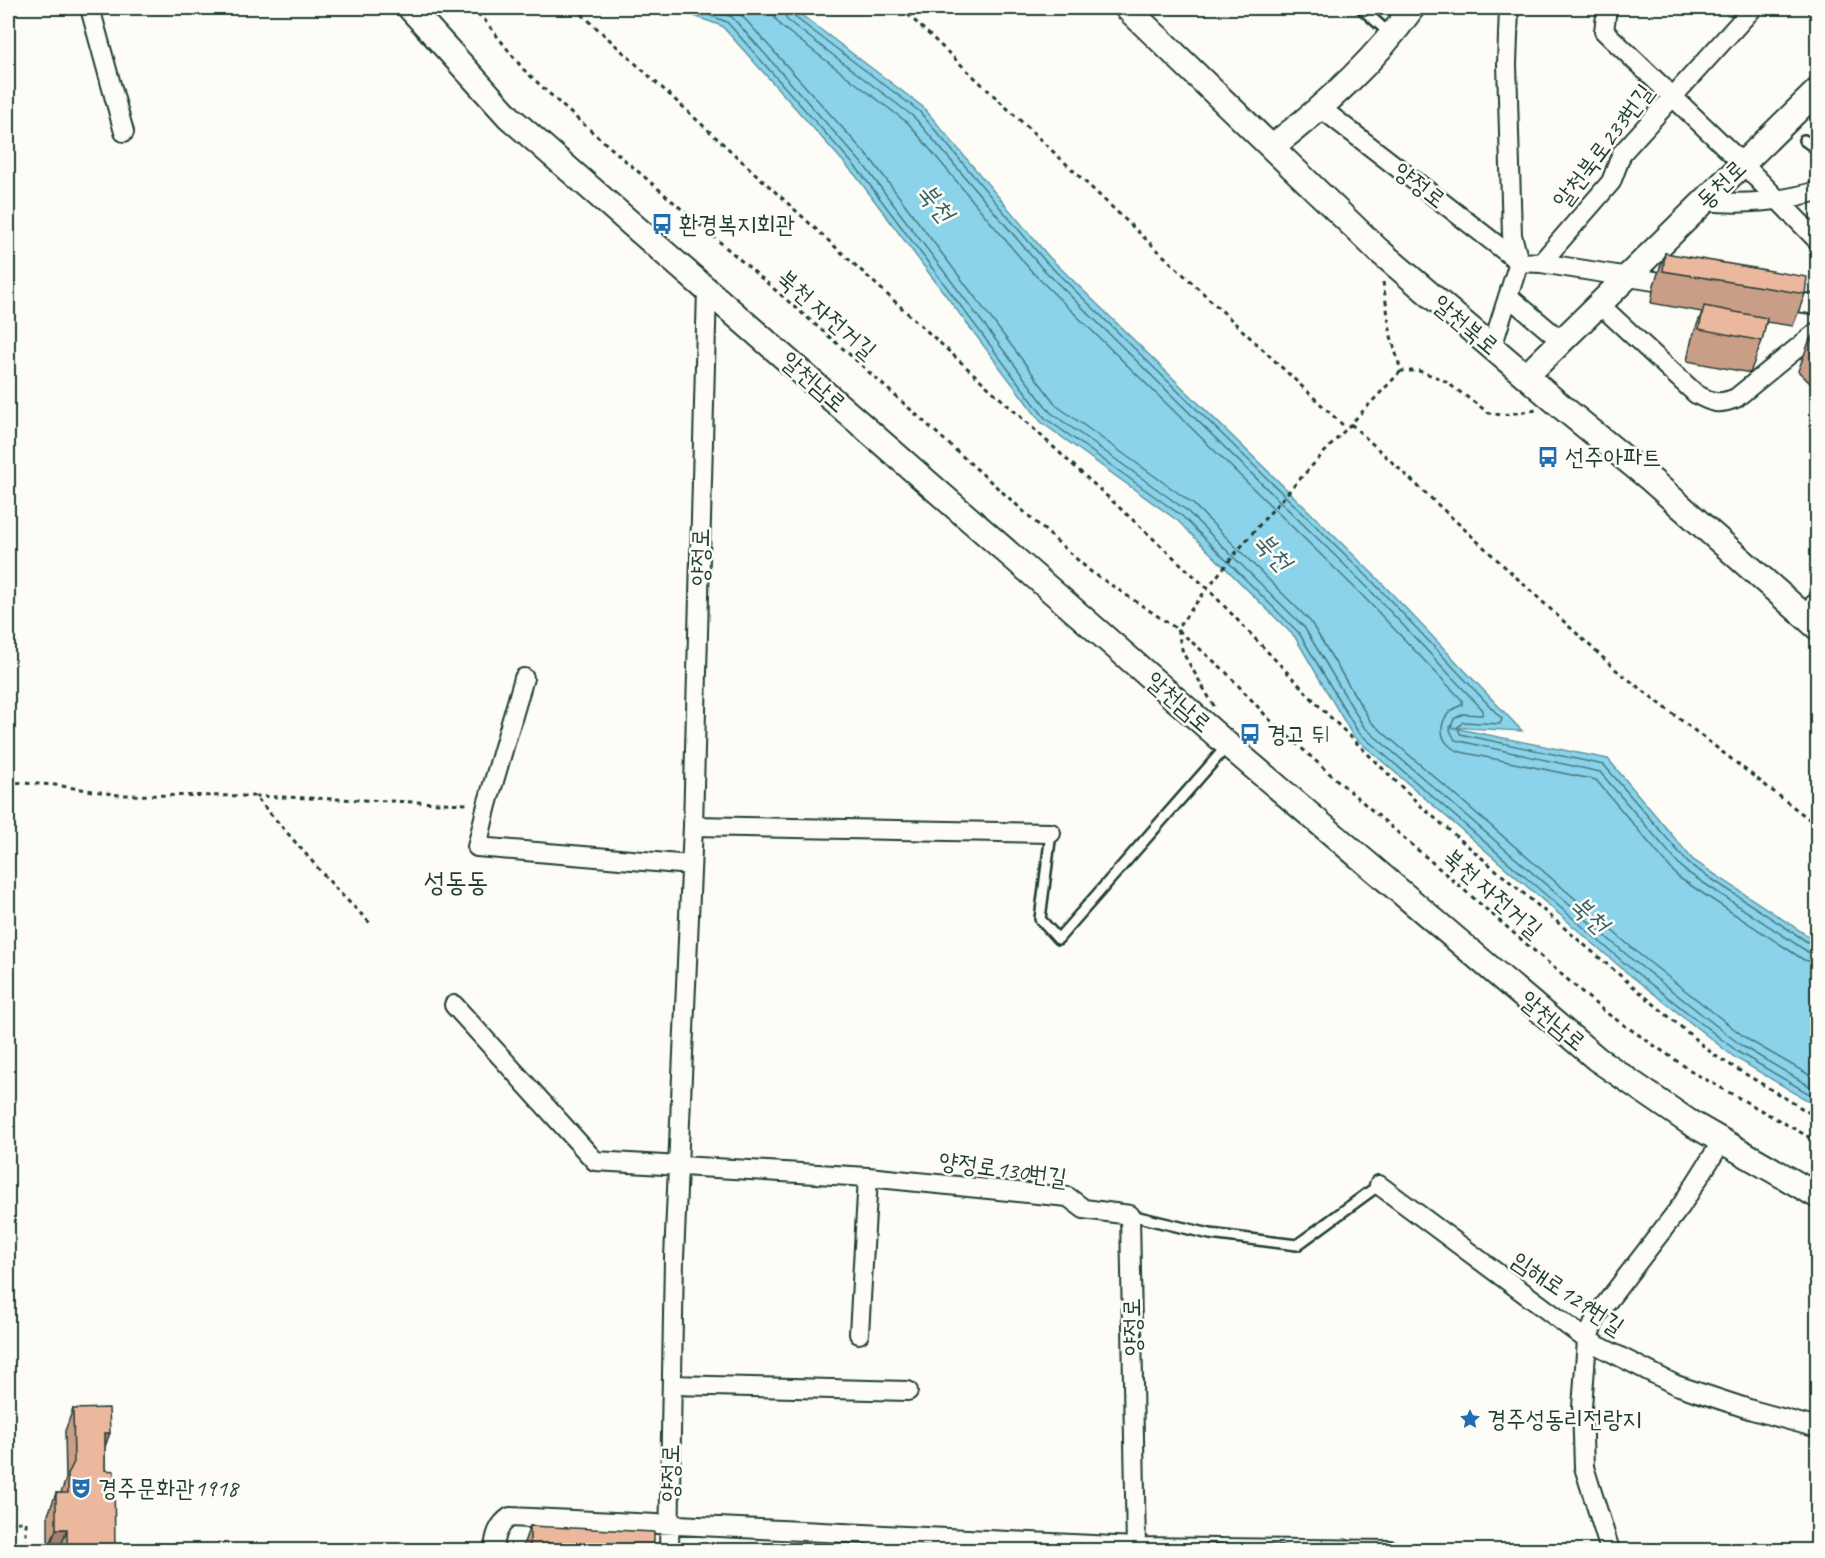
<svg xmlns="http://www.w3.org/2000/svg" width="1825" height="1558" viewBox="0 0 1825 1558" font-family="Caveat,'Poor Story',sans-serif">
	<rect width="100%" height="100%" fill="#fdfcf7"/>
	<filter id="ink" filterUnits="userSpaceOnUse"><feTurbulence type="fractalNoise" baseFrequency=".0167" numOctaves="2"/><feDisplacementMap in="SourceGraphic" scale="12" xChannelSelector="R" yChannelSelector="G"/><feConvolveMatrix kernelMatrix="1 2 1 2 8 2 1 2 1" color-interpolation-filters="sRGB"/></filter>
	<g filter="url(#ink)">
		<!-- water -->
		<path fill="#8ad3eb" stroke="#5f97a2" stroke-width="1.5" d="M672,8h120l131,99 126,150 327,320 146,154 -73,-4 159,32 85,101 124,82v164l-83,-49 -109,-86 -272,-235 -58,-99 -117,-116 -137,-99 -185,-246 -134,-150z"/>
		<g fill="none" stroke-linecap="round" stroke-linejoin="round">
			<!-- shore -->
			<path stroke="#4a797d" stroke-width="1.5" d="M690,8l37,14 133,150 185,246 137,98 117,117 59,99 271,235 109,85 80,47
				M711,8l21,9 134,151 184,244 136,98 118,117 60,100 270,234 108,85 76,45
				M735,8l138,154 184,244 135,97 118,118 61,101 268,232 108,85 71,41
				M773,8l2,10 7,9 126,96 125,150 327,320 102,107v5c-25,8 -28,39 -1,47l135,28 82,97 126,83 14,3
				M782,8l5,12 127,97 126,149 327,321 116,123 -1,5 -19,-1 -9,5 -4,11 5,10 145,32 84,98 124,82 10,2
				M790,8l2,7 127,96 126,150 327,320 130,138 -2,5 -37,-2 -5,5 2,7 144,31 85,99 123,81 6,2"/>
			<defs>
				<path id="service" d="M1361,8l29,26
					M1804,140l14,10
					M1051,833l-11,86 18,20 169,-193
					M1130,1215l80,19 87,11 82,-60
					M872,1550l1,-14"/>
				<path id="minor" d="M90,8l34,124
					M1607,8l-3,23 138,132 76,78
					M1817,8h1
					M1322,109l197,153 22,1 138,22
					M1704,201c40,4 74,1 114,-10
					M1541,263l70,-81 11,-29 131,-145
					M1508,296l52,44
					M1778,299l40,6
					M1598,303l98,91c16,9 23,11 40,4l82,-67
					M1492,347l27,-85 -7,-27 -5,-171 2,-56
					M1802,615l16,-14
					M524,678l-37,127 -10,42 214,18
					M693,826l358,7
					M454,1005l141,156 273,16 200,20 16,12 46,6 6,335
					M1379,1185l208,155 89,45 76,25 66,18
					M859,1334l9,-157
					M672,1385l236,6
					M494,1550c1,-14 4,-25 16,-33l626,30 254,3
					M669,1550l5,-292 19,-432 14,-538
					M1610,1550l-26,-83 -2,-60 5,-67 10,-25 84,-109 41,-65"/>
				<path id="tertiary" d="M410,8l99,109 719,628 369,314 92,63 129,74
					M1127,8l251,242 184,157 88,72 168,149
					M1273,146c52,-40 101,-84 139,-138
					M1526,376l292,-286"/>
			</defs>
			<!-- service casing -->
			<use href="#service" stroke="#1f3d34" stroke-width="14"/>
			<!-- minor casing -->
			<use href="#minor" stroke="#1f3d34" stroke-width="22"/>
			<!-- tertiary casing -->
			<use href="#tertiary" stroke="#1f3d34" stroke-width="28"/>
			<!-- path -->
			<path stroke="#1f3d34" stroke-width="3" stroke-dasharray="4.5 4.5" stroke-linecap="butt" d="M470,8l13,10 40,51 44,41 273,236 250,225 87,58 47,41 45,49 60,54 276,239 91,62 122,68
				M575,8l632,580 115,121 101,99 291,247 104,63
				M901,8l445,420
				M1383,282l8,54 10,35h18l23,8 47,34 12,2 36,-5
				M1351,424l264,245 203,157
				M1214,706l-31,-53 -6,-24c66,-92 146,-176 224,-258
				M8,782l47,3 64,10 136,1 83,95 32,32
				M255,796l214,8
				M8,1522h18v28"/>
			<!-- service -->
			<use href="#service" stroke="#fdfcf7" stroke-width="9"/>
			<!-- minor -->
			<use href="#minor" stroke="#fdfcf7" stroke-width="18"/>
			<!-- tertiary -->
			<use href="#tertiary" stroke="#fdfcf7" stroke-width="24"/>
		</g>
		<!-- wall -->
		<path fill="#ca9d87" stroke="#1f3d34" stroke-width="1.5" d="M1665,253l140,41 -12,32 -27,-4 -4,19 -12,32 -63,-12 5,-23 10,-26 -51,-9 3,-18z
			M1818,332v59l-20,-20 12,-32z
			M73,1409l32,37v24l10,81h-67v-36l8,-22h5l5,-14 -1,-48z
			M530,1526l124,25h-132v-3z"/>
		<!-- shaded-wall -->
		<path fill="#a4806e" stroke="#1f3d34" stroke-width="1.5" d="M105,1433h5l-8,22z
			M56,1529h11l-8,22h-11z"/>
		<!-- building -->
		<path fill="#ebb79d" stroke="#1f3d34" stroke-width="1.5" d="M1665,253l142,24 -2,17 -142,-23z
			M1704,306l63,12 -5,23 -63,-12z
			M1818,332v15l-8,-8z
			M109,1408l1,25h-5v37l9,1 1,80h-48v-22h-11v-36h12v-19l6,-12 -1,-53z
			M530,1526l124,6v19h-124z
			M1206,1543l24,1 -1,7h-24z
			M1169,1544l30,3 -1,4h-29z
			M1234,1544l21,2v5h-21z
			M1260,1544l26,2v5h-26z
			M1315,1545l1,6h-24v-5z
			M1495,1546l19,3v2h-19z
			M1320,1547l18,1v3h-18z
			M1397,1547l31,1v3h-31z
			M1574,1547l33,4h-33z
			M1439,1549h21v2h-21z"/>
	</g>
	<!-- icons -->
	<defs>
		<symbol id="bus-bare" viewBox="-9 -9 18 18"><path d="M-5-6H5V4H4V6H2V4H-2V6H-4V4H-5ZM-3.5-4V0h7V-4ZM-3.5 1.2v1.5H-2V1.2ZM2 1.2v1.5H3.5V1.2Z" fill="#1f6fb2" stroke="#fdfcf7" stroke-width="2.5" paint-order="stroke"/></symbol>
		<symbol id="sight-bare" viewBox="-9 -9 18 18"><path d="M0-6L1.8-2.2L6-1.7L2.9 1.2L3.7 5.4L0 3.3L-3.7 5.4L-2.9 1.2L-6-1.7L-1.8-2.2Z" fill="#1f6fb2" stroke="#fdfcf7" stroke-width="2.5" paint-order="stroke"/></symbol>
		<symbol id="theatre-bare" viewBox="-9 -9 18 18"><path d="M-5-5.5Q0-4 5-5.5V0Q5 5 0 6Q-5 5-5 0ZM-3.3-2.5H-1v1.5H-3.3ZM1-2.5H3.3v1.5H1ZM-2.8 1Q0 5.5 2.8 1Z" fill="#1f6fb2" stroke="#fdfcf7" stroke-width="2.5" paint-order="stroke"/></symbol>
	</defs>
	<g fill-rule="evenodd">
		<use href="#bus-bare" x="647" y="209" width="30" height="30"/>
		<use href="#bus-bare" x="1533" y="442" width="30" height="30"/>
		<use href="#bus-bare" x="1235" y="719" width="30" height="30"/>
		<use href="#sight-bare" x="1455" y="1404" width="30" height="30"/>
		<use href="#theatre-bare" x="66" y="1473" width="30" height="30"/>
	</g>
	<g text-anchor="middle" stroke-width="5" stroke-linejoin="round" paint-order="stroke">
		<!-- street labels -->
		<g font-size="24" fill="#1f3d34" stroke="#fdfcf7">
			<text transform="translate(1603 146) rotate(-53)" y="8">알천북로233번길</text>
			<text transform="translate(1721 184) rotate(-44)" y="8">동천로</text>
			<text transform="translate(1420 185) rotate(38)" y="8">양정로</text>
			<text transform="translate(827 314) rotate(41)" y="8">북천 자전거길</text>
			<text transform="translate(1466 325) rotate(40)" y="8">알천북로</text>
			<text transform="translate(814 382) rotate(41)" y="8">알천남로</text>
			<text transform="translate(700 557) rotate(-89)" y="8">양정로</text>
			<text transform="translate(1179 702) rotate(41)" y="8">알천남로</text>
			<text transform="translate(1493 893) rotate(41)" y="8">북천 자전거길</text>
			<text transform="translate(1553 1021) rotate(40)" y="8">알천남로</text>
			<text transform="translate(1003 1169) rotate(8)" y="8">양정로130번길</text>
			<text transform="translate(1568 1293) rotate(34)" y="8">임해로129번길</text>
			<text transform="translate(1132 1327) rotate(-91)" y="8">양정로</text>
			<text transform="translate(670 1473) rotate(-89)" y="8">양정로</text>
		</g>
		<!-- poi labels -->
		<g font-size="24" fill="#1f3d34" stroke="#fdfcf7" text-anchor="start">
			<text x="679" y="232">환경복지회관</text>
			<text x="1565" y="465">선주아파트</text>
			<text x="1267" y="742">경고 뒤</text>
			<text x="1487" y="1427">경주성동리전랑지</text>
			<text x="98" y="1496">경주문화관1918</text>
		</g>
		<!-- water labels -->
		<g font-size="26" font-style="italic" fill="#3a6262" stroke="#fdfcf7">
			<text transform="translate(936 202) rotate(50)" y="9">북천</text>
			<text transform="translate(1273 551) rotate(47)" y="9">북천</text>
			<text transform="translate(1590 914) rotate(43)" y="9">북천</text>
		</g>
		<!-- quarter labels -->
		<g font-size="27" fill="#1f3d34" stroke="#fdfcf7">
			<text x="456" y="891">성동동</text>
		</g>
	</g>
	<!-- margin -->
	<rect width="1825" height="1558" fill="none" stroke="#fdfcf7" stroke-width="30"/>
	<rect x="15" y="15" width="1795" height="1528" fill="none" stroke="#1f3d34" stroke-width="2" filter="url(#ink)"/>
</svg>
